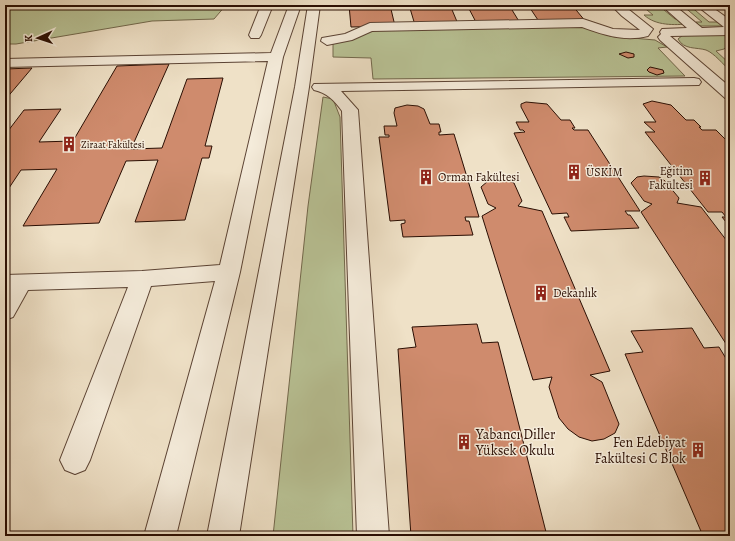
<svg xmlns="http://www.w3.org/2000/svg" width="735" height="541" viewBox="0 0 735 541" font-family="Alegreya,serif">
	<rect width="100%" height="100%" fill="#efe1c7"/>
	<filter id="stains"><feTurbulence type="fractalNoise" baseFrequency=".005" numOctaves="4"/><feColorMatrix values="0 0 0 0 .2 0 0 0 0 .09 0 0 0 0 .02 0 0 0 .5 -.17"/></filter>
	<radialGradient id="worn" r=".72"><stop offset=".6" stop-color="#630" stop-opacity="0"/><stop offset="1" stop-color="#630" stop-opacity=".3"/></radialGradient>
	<!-- green -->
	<path fill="#b9c396" stroke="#72684c" d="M5,5h221l-12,14 -62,2 -136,23h-11z
		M641,5h17l17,14h11l3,5c-15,1 -33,2 -45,-9h9z
		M682,5h7l20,17h10l4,4h-23l-4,-4h6z
		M570,26l19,2 21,8 45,4 12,7 -9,1 27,28 -312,3 -2,-21 -38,-1v-14l41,-14z
		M730,34v10l-6,5 -8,2 14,13v7c-6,-6 -16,-18 -24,-21 -10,-3 -22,0 -28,-11l5,-4z
		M323,97l10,2 7,18 13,419h-80l35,-330z"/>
	<!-- building -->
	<path fill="#cf8b6d" stroke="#2a0e03" d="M349,5h41l5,21 -44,1z
		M409,5h41l8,19 -43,1z
		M467,5h42l11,18 -43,1z
		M528,5h44l14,17 -46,1z
		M626,52l8,2v3l-6,1 -9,-4z
		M169,64l-38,85 31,-1 25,-69 36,-1 -18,68h7l-3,12h-7l-17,62 -50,2 23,-62 -32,1 -27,62 -76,3 34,-57 -36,1 -16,24v-59l19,-25 37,-1 -22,33 34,-1 44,-75z
		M650,67l13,3 1,3 -7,2 -8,-3 -2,-2z
		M32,68l-27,32v-31z
		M652,101l19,4 15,15h8l7,7h-2l3,3h14l14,14v83l-8,-10h4l-4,-5h-14l-63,-80h10l-11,-10h12l-13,-18z
		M526,102l21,2 14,16h9l5,8h-3l2,2h14l52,81h-15l3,4h2l9,13 -68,3 -7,-14h5l-2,-4 -15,1 -38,-81 11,-1 -2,-2h-3l-4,-8h13l-8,-15v-3z
		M407,105l11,1 6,3 6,15h9l2,8h-2v3l15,-1 25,83h-14l1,4h3l4,14 -70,2 -2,-13 4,-1v-3l-15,1 -11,-84h10v-2h-4l-1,-9h13l-3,-13 1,-5z
		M644,176l15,1 5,3 15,18 -2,5 24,4 29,38v105l-89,-138 11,-8 -8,-3 -13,-18 6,-6z
		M495,179l15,2 4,2 8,18 -4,5 24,5 68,160 -20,4 12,7 17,42 -4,9 -11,6 -12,2 -13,-4 -11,-8 -9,-11 -10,-31 3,-10 -19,3 -51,-164 14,-8 -8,-4 -7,-17 7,-6z
		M477,324l5,19 16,-1 49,194h-136l-13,-187 18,-2 -4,-20z
		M692,328l12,20 15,-1 11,18v171h-27l-78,-182 18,-2 -12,-21z"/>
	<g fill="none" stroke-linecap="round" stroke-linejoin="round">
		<defs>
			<path id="minor" d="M261,5h12l-12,30 -2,3h-8l-2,-3z
				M289,5h12l-18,52 -43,215 -64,264h-32l71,-255 -64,5 -61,174 -5,10 -10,4 -10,-4 -5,-10 68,-173 -100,3 -15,27 -8,3v-45l137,-4 78,-6 48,-204 -263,6v-8l266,-6z
				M308,5h12l-11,82 -70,449h-32l88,-449z
				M611,5h12l30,24 -5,7c-23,6 -44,-1 -66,-9l-210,4 -20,9 -25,5 -6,-4 1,-3 23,-4 25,-11 213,-4 30,10 27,1 -18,-14z
				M661,5h13l28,23 22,-1 -28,-22h13l21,15v15l-60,1 60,51v12l-5,-1 -65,-58 -2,-3 3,-3 -1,-2 2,-3 25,-1z
				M694,78l5,1 2,3 -2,3 -358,6 17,19 31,426h-32l-15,-425c-8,-11 -15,-18 -28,-21l-2,-3 2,-3z"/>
		</defs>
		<!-- minor casing -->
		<use href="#minor" stroke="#5b4334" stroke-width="2"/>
		<!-- minor -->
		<use href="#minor" fill="#f5ecdb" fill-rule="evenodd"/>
	</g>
	<!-- icons -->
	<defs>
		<symbol id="building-bare" viewBox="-9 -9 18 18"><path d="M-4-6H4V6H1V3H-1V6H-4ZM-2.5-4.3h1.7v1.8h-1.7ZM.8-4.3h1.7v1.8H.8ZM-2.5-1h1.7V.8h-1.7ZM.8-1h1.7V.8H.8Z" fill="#8f2418" stroke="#f5ecdb" stroke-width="2.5" paint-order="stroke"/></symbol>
	</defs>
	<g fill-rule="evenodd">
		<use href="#building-bare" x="58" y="133" width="22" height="22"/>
		<use href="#building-bare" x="563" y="161" width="22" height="22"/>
		<use href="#building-bare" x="415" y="166" width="22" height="22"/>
		<use href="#building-bare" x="694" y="167" width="22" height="22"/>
		<use href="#building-bare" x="530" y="282" width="22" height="22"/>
		<use href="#building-bare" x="453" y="431" width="22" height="22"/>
		<use href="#building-bare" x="687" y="439" width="22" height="22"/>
	</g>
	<g text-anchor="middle" stroke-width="3" stroke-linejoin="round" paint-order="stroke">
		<!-- far-poi labels -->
		<g font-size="10" fill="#2a0e03" stroke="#f5ecdb" text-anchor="start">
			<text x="81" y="148">Ziraat Fakültesi</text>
		</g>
		<!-- poi labels -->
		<g font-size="12" fill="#2a0e03" stroke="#f5ecdb" text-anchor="start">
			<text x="693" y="175" text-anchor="end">Eğitim<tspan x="693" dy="14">Fakültesi</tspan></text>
			<text x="586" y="176">ÜSKİM</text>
			<text x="438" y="181">Orman Fakültesi</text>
			<text x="553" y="297">Dekanlık</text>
		</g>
		<!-- near-poi labels -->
		<g font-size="14" fill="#2a0e03" stroke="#f5ecdb" text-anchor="start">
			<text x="476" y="439">Yabancı Diller<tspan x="476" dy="16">Yüksek Okulu</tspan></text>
			<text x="686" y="447" text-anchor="end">Fen Edebiyat<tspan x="686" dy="16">Fakültesi C Blok</tspan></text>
		</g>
	</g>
	<!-- margin -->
	<rect width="735" height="541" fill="none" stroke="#efe1c7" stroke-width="20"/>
	<rect x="6" y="6" width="723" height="529" fill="none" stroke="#2a0e03" stroke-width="2"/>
	<rect x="10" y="10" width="715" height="521" fill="none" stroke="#2a0e03"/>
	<!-- north arrow -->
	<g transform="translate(38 38) rotate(267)" stroke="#f5ecdb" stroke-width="3" paint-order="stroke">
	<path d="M0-3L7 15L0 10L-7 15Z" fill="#2a0e03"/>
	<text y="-6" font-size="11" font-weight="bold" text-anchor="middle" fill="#2a0e03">K</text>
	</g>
	<rect width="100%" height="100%" filter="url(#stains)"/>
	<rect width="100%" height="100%" fill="url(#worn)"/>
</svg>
